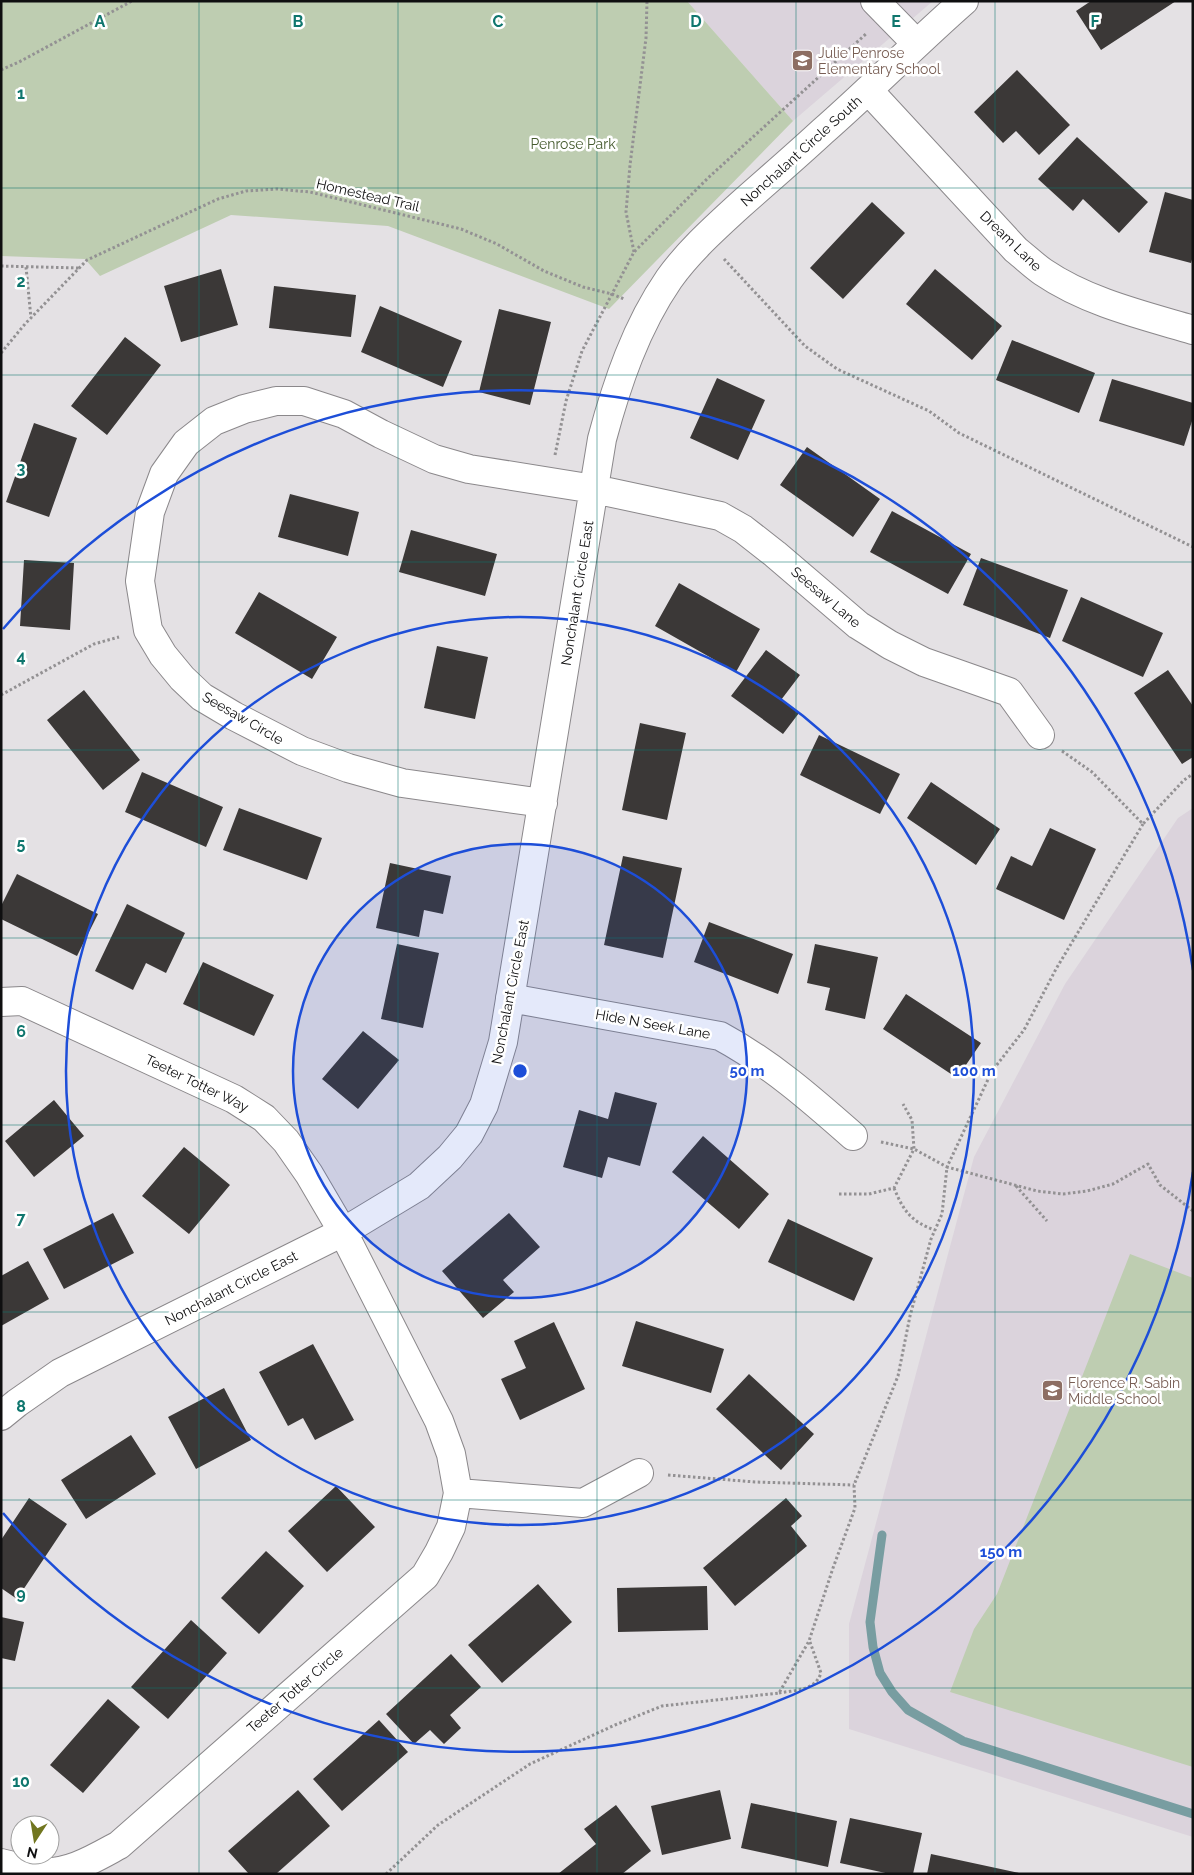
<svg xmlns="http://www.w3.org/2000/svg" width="1194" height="1875" viewBox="0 0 1194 1875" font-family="Raleway,sans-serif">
	<rect width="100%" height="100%" fill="#e4e1e4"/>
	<!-- built -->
	<path fill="#dbd3dc" d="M687,1h246l-140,120z
		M1193,808v1029l-344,-108v-105l125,-467 91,-173 113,-166z"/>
	<!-- green -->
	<path fill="#becdb1" d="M1,1h686l106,120 -184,188 -221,-83 -157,-11 -131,61 -15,-17 -84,-3z
		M1130,1254l63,24v489l-243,-75 24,-63 23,-35z"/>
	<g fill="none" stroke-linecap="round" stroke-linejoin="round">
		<!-- stream -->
		<path stroke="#789da1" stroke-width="9" d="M882,1535l-12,87 3,25 7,26 12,19 16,18 55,31 230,73"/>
	</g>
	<!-- building -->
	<path fill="#3b3837" d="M1091,1h85l-75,49 -25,-39z
		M1017,70l53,55 -31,30 -23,-24 -13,12 -29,-31z
		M1077,137l71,65 -29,31 -36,-34 -10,12 -35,-32z
		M1165,192l28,8v56l-2,7 -42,-11z
		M872,202l33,31 -62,66 -33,-31z
		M221,269l17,56 -57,17 -17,-56z
		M935,269l67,57 -30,34 -66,-56z
		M274,286l82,9 -5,42 -82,-9z
		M380,306l82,35 -19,46 -82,-35z
		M499,309l52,13 -21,83 -51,-13z
		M125,337l36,28 -54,70 -36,-29z
		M1012,340l83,33 -16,40 -83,-33z
		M717,378l48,22 -27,60 -48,-22z
		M1112,379l81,24v15l-9,28 -85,-25z
		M34,423l43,15 -28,79 -43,-15z
		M807,447l73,52 -27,38 -73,-52z
		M290,494l69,18 -11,44 -70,-19z
		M892,511l79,43 -23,40 -78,-42z
		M411,530l86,24 -12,42 -86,-24z
		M981,558l87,32 -18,48 -87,-33z
		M24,560l50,3 -4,67 -50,-4z
		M679,583l81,46 -24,43 -81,-46z
		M259,592l78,45 -25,42 -77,-46z
		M1081,597l82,36 -20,44 -81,-36z
		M437,646l51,11 -13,62 -51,-11z
		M766,650l34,25 -19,25 18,13 -16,21 -52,-38z
		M1168,670l25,36v51l-11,7 -48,-71z
		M84,690l56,70 -37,30 -56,-70z
		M640,723l46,10 -19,87 -45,-10z
		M819,735l81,39 -20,40 -80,-39z
		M142,772l81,35 -17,40 -81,-35z
		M931,782l69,47 -24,36 -69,-47z
		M239,808l83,30 -15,42 -84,-30z
		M1050,828l46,21 -32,71 -68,-31 15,-33 21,10z
		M623,856l59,12 -19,90 -59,-13z
		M390,863l61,13 -8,38 -19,-4 -5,27 -43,-9z
		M17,874l81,40 -21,42 -76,-37v-13z
		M127,904l58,29 -19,40 -20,-10 -13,27 -38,-19z
		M709,922l84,32 -15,40 -84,-32z
		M397,944l42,9 -16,75 -42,-9z
		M815,944l63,13 -13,62 -40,-9 5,-22 -23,-5z
		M203,962l71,33 -20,41 -71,-32z
		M906,994l75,49 -24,35 -74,-49z
		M363,1031l36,29 -41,49 -36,-30z
		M615,1092l42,11 -17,63 -32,-9 -6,21 -39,-11 16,-57 29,9z
		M54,1100l30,36 -50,41 -29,-36z
		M703,1136l66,58 -30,35 -67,-57z
		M184,1147l46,38 -41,49 -47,-38z
		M113,1213l21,40 -70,36 -21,-40z
		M509,1213l31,34 -37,33 11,12 -31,26 -41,-47z
		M788,1219l85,39 -19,43 -86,-39z
		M28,1261l21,38 -48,27v-50z
		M636,1321l88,28 -13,44 -89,-27z
		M554,1322l31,67 -65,31 -19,-41 25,-11 -12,-27z
		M313,1344l41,76 -39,20 -12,-22 -15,8 -29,-54z
		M749,1374l65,60 -33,36 -65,-61z
		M224,1388l27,52 -55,29 -28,-52z
		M131,1435l25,39 -70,45 -25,-39z
		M336,1486l39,41 -48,45 -39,-41z
		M29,1498l38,26 -50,75 -16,-11v-48z
		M786,1498l16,18 -11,10 16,20 -72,60 -32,-38z
		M266,1551l38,35 -45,48 -38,-36z
		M538,1584l34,38 -70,61 -34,-38z
		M707,1586l1,44 -90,2 -1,-44z
		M1,1617l23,5 -9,39 -14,-3z
		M191,1620l36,33 -59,66 -37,-32z
		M451,1654l30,33 -31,28 11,13 -17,16 -14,-14 -16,14 -28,-30z
		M108,1699l32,28 -57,66 -33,-28z
		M379,1720l29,32 -66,59 -29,-32z
		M298,1790l32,36 -54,48h-27l-21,-23z
		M720,1790l11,49 -69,16 -11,-49z
		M751,1803l86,18 -9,46 -87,-19z
		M616,1805l35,46 -29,23h-64l38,-30 -12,-15z
		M850,1818l72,15 -9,41h-23l-50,-11z
		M931,1854l88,19v1h-92z"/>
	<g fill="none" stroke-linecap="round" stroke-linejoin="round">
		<defs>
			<path id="minor" d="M875,1l41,42
				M869,91l147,159c9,7 17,15 27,22 44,30 99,43 150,58
				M543,803l-141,-20 -54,-15 -46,-17 -68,-35 -32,-19 -20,-19 -19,-23 -15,-25 -8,-49 10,-69 14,-38 22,-31 28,-22 30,-12 32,-8h28l40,13 37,20 53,25 35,10 125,20 126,27 23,13 32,25 83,71 32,20 34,17 85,30 31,43
				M510,998l210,38c50,27 91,63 133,100
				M1,1002l21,-1 212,98 30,19 22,23 23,33 34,58 96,189 12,33 7,39 125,10 56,-30
				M1,1416l16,-13 43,-30 283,-141 76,-46 31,-29 19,-23 15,-29 19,-63 99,-603c15,-56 34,-112 67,-160 20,-28 46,-51 71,-74 27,-24 55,-48 82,-73 48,-42 93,-88 142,-131
				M1,1863c13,3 26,7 38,9 29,3 56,-14 80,-27l306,-269 14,-24 12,-25 7,-34"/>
		</defs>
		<!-- minor casing -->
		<use href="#minor" stroke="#8b888b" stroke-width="30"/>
		<!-- path -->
		<path stroke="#939193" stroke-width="3" stroke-dasharray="2.5 2.5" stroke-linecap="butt" d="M1,70l18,-8 113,-61
			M634,252l-8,-40 4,-47 16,-127 1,-37
			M724,259l81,87 32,23 92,42 30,22 234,114
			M1,266l78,2
			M26,267l5,51
			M1,353l24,-29 62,-64 131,-61 28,-8 31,-2 33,3 151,37 36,15 47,27 39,16 29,7 12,5
			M555,455l11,-54 16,-50 52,-99 74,-74 159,-145
			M1,695l93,-51 25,-7
			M1062,751l30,21 51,52 41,-44 9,-6
			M881,1142l33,7 33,18 45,-96 32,-41 32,-61 87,-145
			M1016,1186l31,35
			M894,1188c9,22 17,34 41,42
			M839,1194h30l25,-6 20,-39 -2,-29 -9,-16
			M668,1475l87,7 99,3
			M779,1693c16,-3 36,-2 42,-20l-11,-31
			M386,1874l52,-49 92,-61 85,-39 47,-19 117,-13 30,-52 24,-73 22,-60 -1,-23 44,-109 12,-60 21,-77 11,-25 5,-47 90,24 26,3 24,-3 26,-7 35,-20 12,21 33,26"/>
		<!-- minor -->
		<use href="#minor" stroke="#fff" stroke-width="28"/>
	</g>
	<!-- grid -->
	<path fill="none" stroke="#0f766e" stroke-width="1" stroke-opacity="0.55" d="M199,1v1873M398,1v1873M597,1v1873M796,1v1873M995,1v1873M1,188h1192M1,375h1192M1,562h1192M1,750h1192M1,938h1192M1,1125h1192M1,1312h1192M1,1500h1192M1,1688h1192"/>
	<!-- distance rings -->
	<circle cx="520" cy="1071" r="227" fill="#1d4ed8" fill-opacity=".12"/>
	<g fill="none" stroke="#1d4ed8" stroke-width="2.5">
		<circle cx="520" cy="1071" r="227"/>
		<circle cx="520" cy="1071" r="454"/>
		<path d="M1193 1172A680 680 0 0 1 3 1513M3 629A680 680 0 0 1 1193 970"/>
	</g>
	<!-- icons -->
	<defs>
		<symbol id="school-square" viewBox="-11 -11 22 22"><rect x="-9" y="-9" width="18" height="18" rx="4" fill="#8d6e63" stroke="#fff"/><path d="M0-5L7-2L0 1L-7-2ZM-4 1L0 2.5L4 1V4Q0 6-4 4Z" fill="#fff"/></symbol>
	</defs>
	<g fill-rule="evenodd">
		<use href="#school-square" x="790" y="48" width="25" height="25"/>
		<use href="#school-square" x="1040" y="1378" width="25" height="25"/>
	</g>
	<g text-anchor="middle" stroke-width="5" stroke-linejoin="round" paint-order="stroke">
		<!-- education labels -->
		<g font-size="14" fill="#785e54" stroke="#fff" text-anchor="start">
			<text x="818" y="58">Julie Penrose<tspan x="818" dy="16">Elementary School</tspan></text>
			<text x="1068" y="1388">Florence R. Sabin<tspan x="1068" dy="16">Middle School</tspan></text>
		</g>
		<!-- park labels -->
		<g font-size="14" fill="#465b2f" stroke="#fff">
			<text x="573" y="149">Penrose Park</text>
		</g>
		<!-- street labels -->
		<g font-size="14" fill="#0f0f10" stroke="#fff">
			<text transform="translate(801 151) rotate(-42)" y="5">Nonchalant Circle South</text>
			<text transform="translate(368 195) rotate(13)" y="5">Homestead Trail</text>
			<text transform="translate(1011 241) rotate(44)" y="5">Dream Lane</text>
			<text transform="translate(577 593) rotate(-81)" y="5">Nonchalant Circle East</text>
			<text transform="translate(826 597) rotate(40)" y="5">Seesaw Lane</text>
			<text transform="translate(243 718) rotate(30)" y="5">Seesaw Circle</text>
			<text transform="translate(510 992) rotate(-79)" y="5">Nonchalant Circle East</text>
			<text transform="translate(653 1024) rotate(10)" y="5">Hide N Seek Lane</text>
			<text transform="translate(197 1083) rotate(26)" y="5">Teeter Totter Way</text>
			<text transform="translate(231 1288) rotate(-27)" y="5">Nonchalant Circle East</text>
			<text transform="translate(295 1690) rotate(-41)" y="5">Teeter Totter Circle</text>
		</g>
	</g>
	<g font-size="16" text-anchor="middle" font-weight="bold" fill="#0f766e" stroke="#fff" stroke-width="5" stroke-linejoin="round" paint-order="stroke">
		<text x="100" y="27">A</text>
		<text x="298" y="27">B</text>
		<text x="498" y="27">C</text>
		<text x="696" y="27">D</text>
		<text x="896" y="27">E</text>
		<text x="1095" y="27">F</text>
		<text x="21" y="99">1</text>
		<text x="21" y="287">2</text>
		<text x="21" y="474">3</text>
		<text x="21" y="662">4</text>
		<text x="21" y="849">5</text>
		<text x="21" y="1037">6</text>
		<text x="21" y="1224">7</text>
		<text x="21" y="1412">8</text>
		<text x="21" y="1599">9</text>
		<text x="21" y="1787">10</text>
	</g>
	<circle cx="520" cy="1071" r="8" fill="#1d4ed8" stroke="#fff" stroke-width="2.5"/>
	<g font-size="15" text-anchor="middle" font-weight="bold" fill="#1d4ed8" stroke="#fff" stroke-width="5" stroke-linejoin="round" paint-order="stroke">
		<text x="747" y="1076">50 m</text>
		<text x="974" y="1076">100 m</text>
		<text x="1001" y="1557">150 m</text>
	</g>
	<!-- border -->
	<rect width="1194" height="1875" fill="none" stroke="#0f0f10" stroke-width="5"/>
	<!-- north arrow -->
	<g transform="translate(35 1840) rotate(192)"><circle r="24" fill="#ffffff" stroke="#9f9f9f"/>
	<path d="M0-4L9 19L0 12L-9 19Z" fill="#71761f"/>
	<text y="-8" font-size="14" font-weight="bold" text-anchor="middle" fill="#0f0f10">N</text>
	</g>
</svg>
